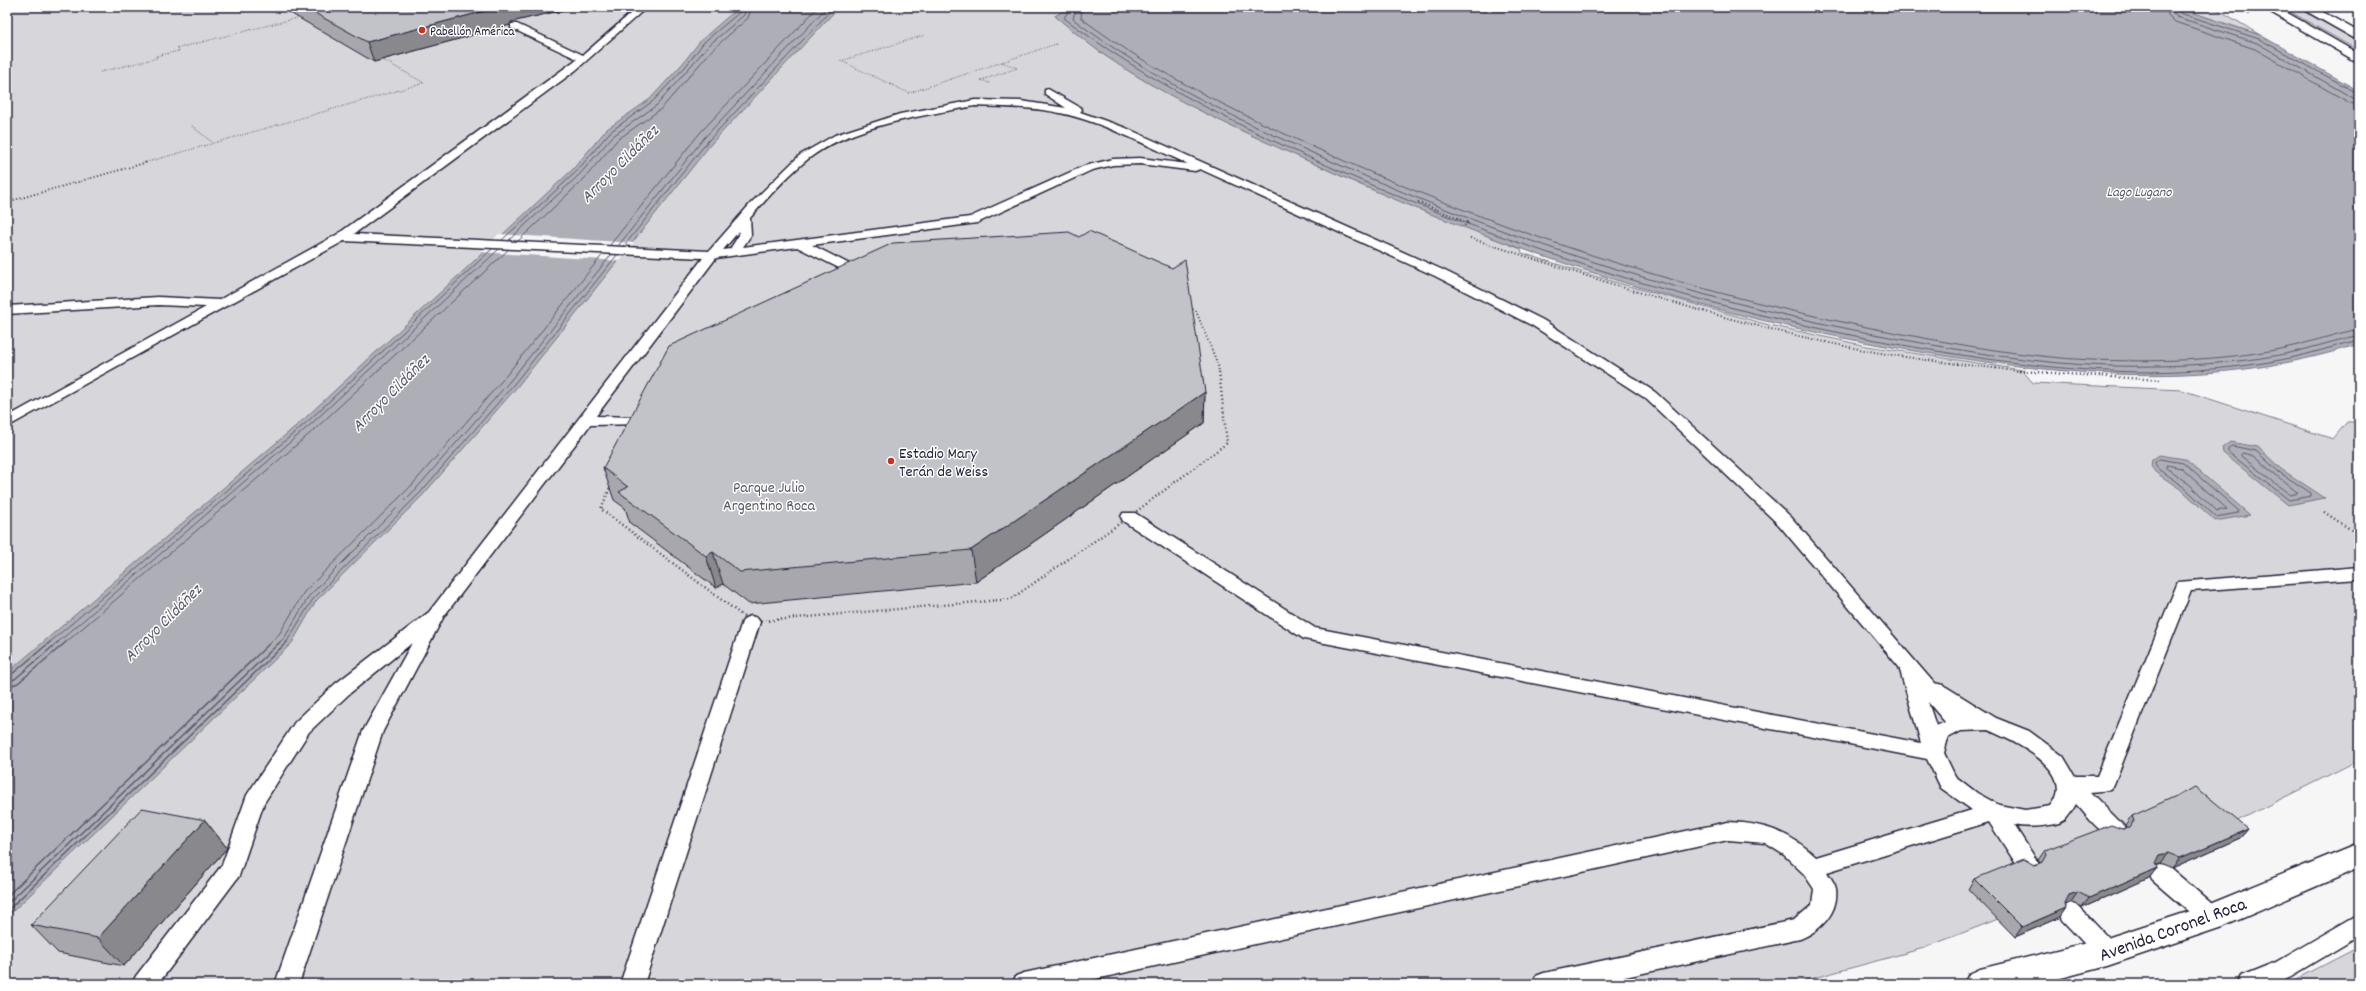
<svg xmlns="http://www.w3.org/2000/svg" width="2366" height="991" viewBox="0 0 2366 991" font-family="Dekko,sans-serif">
	<rect width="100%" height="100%" fill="#f6f6f7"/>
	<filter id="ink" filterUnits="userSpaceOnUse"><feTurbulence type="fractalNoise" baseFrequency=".025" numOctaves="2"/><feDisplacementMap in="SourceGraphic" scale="8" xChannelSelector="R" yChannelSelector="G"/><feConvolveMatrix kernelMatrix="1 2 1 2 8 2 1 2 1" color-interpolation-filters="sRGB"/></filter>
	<g filter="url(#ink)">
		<!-- green -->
		<path fill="#d7d7db" stroke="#7c7c8b" d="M7,7h1063l-15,9 49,39 48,30 87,44 124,57 158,63 1,4 82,26 165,46 98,21 155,24 11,13 149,7 151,49 14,-17h12v338l-144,72 -69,29 -222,87 -132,36h-1785z
			M2176,7h38l46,28z
			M2282,7h14l63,35v9z
			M2359,947v37h-72z"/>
		<!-- water -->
		<path fill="#aeaeb7" stroke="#767685" d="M739,7h100l-128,137 -194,243 -94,108 -107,106 -24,42 -285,274v-244l297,-254 269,-250 34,-40 43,-30 33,-36 18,-23z
			M1070,7h1106l84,28 99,56v253c-145,47 -292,32 -439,8 -208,-34 -410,-98 -601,-186 -73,-33 -150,-66 -215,-111 -17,-12 -33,-26 -49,-39z
			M2230,442l28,5 23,22 44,29 -37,7 -65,-52 -1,-5z
			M2159,455l26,4 65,56 -35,6 -32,-30 -28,-19 -4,-6 1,-6z"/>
		<!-- pier -->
		<path fill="#f6f6f7" d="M499,234l135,9 -14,18 -140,-9z"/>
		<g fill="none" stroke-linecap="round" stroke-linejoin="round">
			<!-- shore-far1 -->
			<path stroke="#5a5a6d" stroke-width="1" d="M1071,7l-7,11c87,66 183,112 282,156 177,78 361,135 551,170 83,15 167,28 252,28 46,-1 92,-4 137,-13 25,-5 48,-13 73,-19
				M1076,7l-3,12c80,61 170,103 262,144 182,81 370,140 565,176 69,13 139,25 210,27 56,1 114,-1 170,-11 27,-5 52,-14 79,-20
				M1082,7l-1,11c80,60 170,101 261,142 178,78 363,137 555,173 64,12 129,24 194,27 63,2 127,1 189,-11 27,-5 52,-15 79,-20
				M2166,7l2,8 7,7 80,27 95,54 9,2
				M2172,7l1,6 4,4 80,26 96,55 6,1
				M2177,7l3,6 79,26 100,55
				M502,240l74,-68 34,-40 43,-31 33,-35 18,-24 36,-30 1,-5
				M509,240l70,-65 34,-39 44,-31 51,-59 36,-31 2,-8
				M518,241l66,-62 33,-39 44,-31 51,-59 36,-32 4,-11
				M610,245l89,-111 119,-127
				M618,246l86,-108 123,-131
				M624,246l84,-105 126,-134
				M2232,446l24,5 23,21 32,21v3l-22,4 -61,-48v-3z
				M2243,453l10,3 45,37 -8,2 -49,-39z
				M2160,459l23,4 55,47v3l-22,4 -31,-29 -27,-19 -3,-6z
				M2167,465l14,3 46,41 -10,2 -28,-27 -23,-16z
				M49,643l258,-221 185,-173
				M57,643l253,-218 189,-176
				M65,643l249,-213 194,-180
				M270,643l10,-10 24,-41 108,-107 93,-108 98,-123
				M279,643l6,-6 24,-41 107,-107 94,-108 101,-126
				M286,643l27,-44 107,-106 94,-109 103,-129"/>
			<!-- shore -->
			<path stroke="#5a5a6d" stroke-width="1.5" d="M7,676l4,-1 39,-33
				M7,681l8,-2 43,-37
				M7,687l11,-4 48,-41
				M7,896l264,-254
				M7,904l273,-262
				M7,911l280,-269"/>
			<defs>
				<path id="service" d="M638,7h9l-71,63 -222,164 355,17 42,-48 49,-48 35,-20 65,-21 75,-14 46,1 45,7 -21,-14v-4l3,-1 33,19 1,2 -2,2 46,16 317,142 100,50 112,72 136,125 143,166 9,2 53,33 33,13 34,25 12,20h22l81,-194 181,-15v12l-168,12 -77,193 -3,6 -21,2 32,32 4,6 -4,6c-18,6 -34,-20 -46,-32 -3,5 -7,12 -11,16 -10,7 -40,8 -51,5l25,39 -3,6 -8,3 -8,-3 -31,-48 -162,50c3,5 8,11 9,17 3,23 -15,42 -36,50l-207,45h-61l4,-8 8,-3 250,-53 18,-15 2,-16 -10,-15 -20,-19 -19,-12 -37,-3 -655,144h-61l4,-8 8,-3 704,-151c36,1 61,10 88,35l156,-47 -31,-22 -14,-29 -623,-120 -181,-118 -2,-4 2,-4h12l180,115 606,115 -22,-76 -120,-142 -134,-127 -112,-72 -98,-50 -235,-107 -5,2 -55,-7 -27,1 -21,5 -115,53 -165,22 55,28 2,3 -6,4 -66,-33 -81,11 -120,158 42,1 7,4 -2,3 -53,1 -146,191 -61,115 -84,253h-24l88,-253 49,-88 -63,51 -40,38 -45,71 -25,73 -81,108h-26l4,-8 86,-111 25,-70 48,-73 40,-38 94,-72 274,-354 -359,-17 -337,186v-10l199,-110 -48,-2 -151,9v-8l151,-9 61,3 119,-66 239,-175 -66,-31v-4h6l66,31zM975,106c29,1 57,1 85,7 43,9 88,33 128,51l-48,-6 -27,1 -29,7 -114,51 -227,30 8,-12 -1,-17c17,-20 37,-42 58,-59 44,-34 113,-43 167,-53zM739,231v4l-9,14 -7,1zM1928,702l17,20 -9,4zM1988,730c26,11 91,41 63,76l-26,4 -26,-5 -22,-12 -22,-17 -11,-23 4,-15 13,-7z
					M751,616l6,2 3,4 -116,362h-24l122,-362 3,-4z
					M2160,864l8,2 51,44 3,7 -3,7 -8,3 -8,-3 -51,-44 -3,-7 3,-7z
					M2070,903l8,3 37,39 3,7 -3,7 -8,3 -8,-3 -37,-39 -3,-7 3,-7z
					M2359,914v22l-67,40 -17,8h-38l4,-8 35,-14z"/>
				<path id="secondary" d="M2262,7h15l82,47v9z
					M2299,7h15l45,25v9z
					M2359,843v25l-137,59 -115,39 -69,18h-74l5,-10 11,-5 127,-31 98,-32z"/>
			</defs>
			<!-- service casing -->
			<use href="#service" stroke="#22223b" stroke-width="3"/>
			<!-- secondary casing -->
			<use href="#secondary" stroke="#22223b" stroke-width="3"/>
			<!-- path-far2 -->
			<path stroke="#22223b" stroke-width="1.5" stroke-dasharray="0.5 2" stroke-linecap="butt" d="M2235,7l14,8
				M925,35l-84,26 68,32 147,-49
				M100,72l57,-14 -1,-2 23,-5 -1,-3 123,-31
				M989,83l-7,-3 35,-12 -15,-6
				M192,126l20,16
				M144,163l280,-80 -44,-25"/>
			<!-- path-far1 -->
			<path stroke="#22223b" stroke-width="2" stroke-dasharray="1 2.5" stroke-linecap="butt" d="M7,202l141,-40
				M1418,202l51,21 -7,4
				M1470,238c128,42 257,85 389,111 55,11 111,16 167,23
				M663,372l224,-108 180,-12 129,59 22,54 1,7"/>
			<!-- path -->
			<path stroke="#22223b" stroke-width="2.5" stroke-dasharray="1 3" stroke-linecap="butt" d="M665,371l-8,4 -56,134 150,113 260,-23 118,-82 98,-74 -8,-72
				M2019,371l142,9
				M2354,435l5,19
				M2324,512l35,23"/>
			<!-- service -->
			<use href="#service" fill="#fff" fill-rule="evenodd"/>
			<!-- secondary -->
			<use href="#secondary" fill="#fff" fill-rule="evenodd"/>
		</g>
		<!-- wall -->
		<path fill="#a7a7ad" stroke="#22223b" d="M280,7h282l1,3 -52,12 -1,3 -136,37z
			M1205,392l-1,31 -228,159 -227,22 -26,-20 -7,4 -86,-65 -5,-15 -11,-8 -11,-32z
			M2132,816l116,13 -8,9 -68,30 -12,-5 -4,1 1,4 -8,10 -67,30 -11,-6 -6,1 1,5 -7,10 -44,19 -47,-48 6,-10 66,-16 -2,-3 7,-10 77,-21 4,-1 -1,-2z
			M205,820l22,28 -103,118 -66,-13 -27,-28z"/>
		<!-- shaded-wall -->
		<path fill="#88888d" stroke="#22223b" d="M500,7h62l1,3 -52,12 -1,3 -136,37 -7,-20z
			M1205,392l-1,31 -228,159 -5,-32z
			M713,552l10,32 -7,4 -10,-32z
			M205,820l22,28 -103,118 -26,-28z
			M2248,829l-8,9 -68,30 8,-10z
			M2168,853l-8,10 -8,2 7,-10z
			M2157,868l-8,10 -67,30 7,-10z
			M2078,892l-7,10 -10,3 8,-10z
			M2066,908l-7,10 -44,19 7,-10z"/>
		<!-- building -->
		<path fill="#c2c2c9" stroke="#22223b" d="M304,7h196l-133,35z
			M1089,231l83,37 13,-8 20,132 -234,158 -231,22 -27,-20 -7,4 -87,-64 9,-5 -25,-19 66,-122 224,-103 176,-11 10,5z
			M2196,787l52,42 -68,29 -12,-5 -9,2 -4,8 2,5 -68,30 -11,-6 -9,3 -4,8 1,5 -44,19 -48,-48 50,-20 10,6 9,-3 4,-7 -2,-5 66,-25 11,4 7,-1 5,-7 -2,-5z
			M142,808l63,12 -107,118 -67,-13z"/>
	</g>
	<!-- markers -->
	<g fill="#c8321e" stroke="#fff" stroke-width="1.5">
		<circle cx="422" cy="30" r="4"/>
		<circle cx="891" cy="461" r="4"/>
	</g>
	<g text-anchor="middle" stroke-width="3" stroke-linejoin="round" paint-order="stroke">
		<!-- far-poi labels -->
		<g font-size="13" fill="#22223b" stroke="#fff" text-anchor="start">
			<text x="430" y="35">Pabellón América</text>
		</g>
		<!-- far-water labels -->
		<g font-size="14" font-style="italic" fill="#5a5a6d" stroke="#fff">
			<text x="2139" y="196">Lago Lugano</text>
		</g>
		<!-- poi labels -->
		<g font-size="16" fill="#22223b" stroke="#fff" text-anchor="start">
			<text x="899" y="458">Estadio Mary<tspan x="899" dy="18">Terán de Weiss</tspan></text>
		</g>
		<!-- park labels -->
		<g font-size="16" fill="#58586b" stroke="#fff">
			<text x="769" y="492">Parque Julio<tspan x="769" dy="18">Argentino Roca</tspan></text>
		</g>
		<!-- water labels -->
		<g font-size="17" font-style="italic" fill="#5a5a6d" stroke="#fff">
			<text transform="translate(619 163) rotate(-45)" y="6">Arroyo Cildáñez</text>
			<text transform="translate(390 392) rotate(-45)" y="6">Arroyo Cildáñez</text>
			<text transform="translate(162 622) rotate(-45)" y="6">Arroyo Cildáñez</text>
		</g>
		<!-- near-street labels -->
		<g font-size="19" fill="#22223b" stroke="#fff">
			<text transform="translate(2172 928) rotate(-20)" y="7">Avenida Coronel Roca</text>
		</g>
	</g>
	<!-- margin -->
	<rect width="2366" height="991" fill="none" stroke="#fff" stroke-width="24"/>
	<rect x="12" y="12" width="2342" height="967" fill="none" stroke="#22223b" stroke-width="1.5" filter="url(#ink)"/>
</svg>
